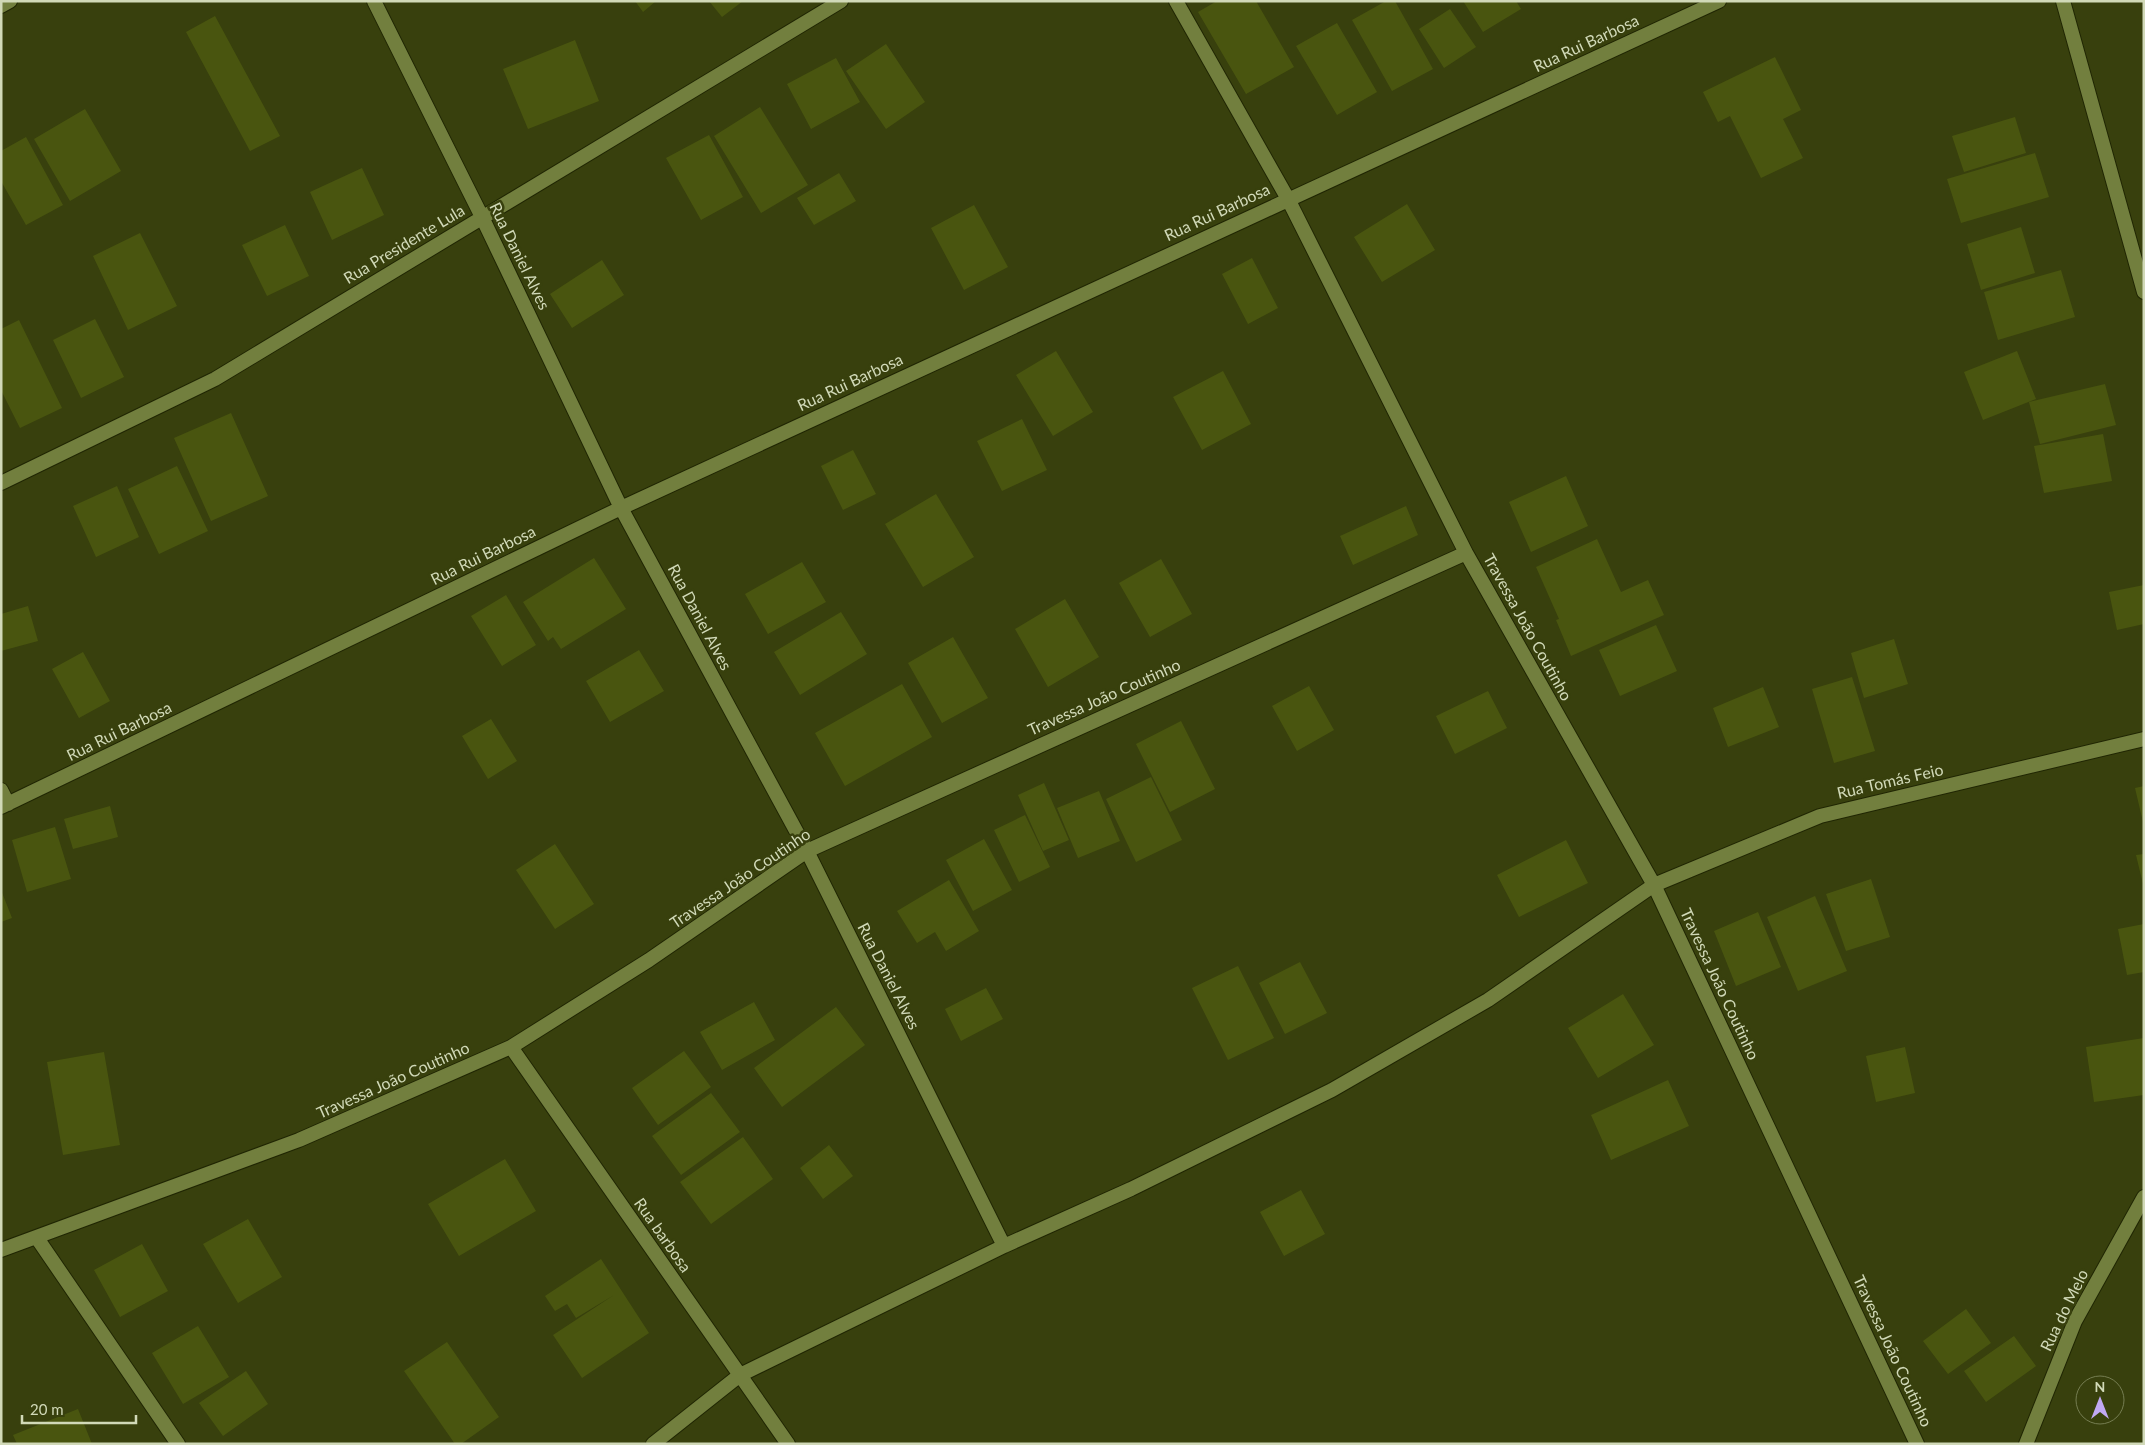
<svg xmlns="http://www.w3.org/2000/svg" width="2145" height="1445" viewBox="0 0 2145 1445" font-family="Lato,sans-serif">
	<rect width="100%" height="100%" fill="#38400d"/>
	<!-- building -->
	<path fill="#49550f" d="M635,1h21l-13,11z
		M709,1h34l-21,16z
		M1217,1h39l38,66 -48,27 -48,-82z
		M1386,1h9l38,68 -41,22 -40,-71z
		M1463,1h53l5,8 -38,23z
		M1450,9l26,38 -32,21 -25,-39z
		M215,16l65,120 -30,15 -64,-119z
		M1337,23l40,69 -40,23 -41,-69z
		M575,40l24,61 -71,28 -25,-60z
		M886,44l39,58 -39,27 -40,-58z
		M1775,57l26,53 -18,9 20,39 -42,20 -31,-62 -12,6 -15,-30z
		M836,58l24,44 -49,27 -24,-45z
		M760,107l48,78 -47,28 -47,-77z
		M85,109l36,62 -51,30 -36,-62z
		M2015,117l11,36 -62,19 -12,-36z
		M709,135l34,62 -42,23 -35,-62z
		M26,137l37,68 -37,20 -25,-44v-30z
		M2035,153l14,44 -88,26 -14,-44z
		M362,168l22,47 -52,25 -22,-48z
		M839,173l17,28 -42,24 -17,-27z
		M1407,204l28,46 -53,32 -28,-45z
		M974,205l34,62 -44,23 -33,-62z
		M285,225l24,51 -42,20 -25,-51z
		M2021,227l14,46 -54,17 -14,-46z
		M140,233l37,73 -49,24 -35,-74z
		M1252,258l26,50 -30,16 -26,-50z
		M602,260l22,35 -52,33 -22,-34z
		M2061,270l14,47 -77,23 -14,-48z
		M95,319l29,58 -43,21 -28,-58z
		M19,320l43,88 -42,20 -19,-38v-61z
		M1056,351l37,61 -40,24 -37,-61z
		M2017,351l19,48 -53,21 -19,-48z
		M1223,371l28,53 -49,26 -29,-53z
		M2105,384l11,41 -76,19 -11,-42z
		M231,413l37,83 -57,25 -37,-83z
		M1022,419l25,51 -45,21 -25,-50z
		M2103,434l9,47 -68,12 -10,-47z
		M853,450l23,44 -33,16 -22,-44z
		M177,466l31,65 -49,23 -31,-65z
		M1566,476l22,50 -57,26 -22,-50z
		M117,486l22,51 -43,20 -23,-51z
		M936,494l38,63 -51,30 -38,-63z
		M1406,506l12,29 -65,30 -13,-29z
		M1597,539l24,53 27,-12 16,35 -93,41 -15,-36 3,-1 -23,-52z
		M594,558l32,51 -65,40 -8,-12 -5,4 -25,-39z
		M1161,559l31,55 -42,23 -31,-54z
		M802,562l24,40 -58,32 -23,-40z
		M2144,585v39l-27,6 -8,-38z
		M506,595l30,50 -34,21 -31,-50z
		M1065,599l34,58 -51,30 -33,-58z
		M28,606l10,35 -37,10v-37z
		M841,612l26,42 -67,41 -26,-43z
		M1656,625l21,46 -57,25 -21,-46z
		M953,637l35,61 -46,25 -34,-60z
		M1894,639l14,45 -44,14 -13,-45z
		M639,650l25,41 -54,31 -24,-41z
		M83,652l27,49 -31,17 -27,-49z
		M1852,677l23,74 -41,12 -22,-74z
		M902,684l30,53 -87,49 -30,-53z
		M1309,686l25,44 -37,21 -25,-45z
		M1763,687l16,40 -51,20 -15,-39z
		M1488,691l19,37 -52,26 -19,-38z
		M491,719l26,42 -29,18 -26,-43z
		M1181,721l34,68 -45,23 -34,-68z
		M1151,777l31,63 -46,22 -30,-63z
		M1044,783l25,57 -26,11 -25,-56z
		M2144,786v36h-1l-8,-34z
		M1099,791l21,50 -42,17 -21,-50z
		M110,806l8,31 -45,12 -9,-30z
		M1025,815l25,52 -31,15 -25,-52z
		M55,827l16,52 -44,13 -15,-52z
		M984,839l28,51 -39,21 -27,-51z
		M1566,840l22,43 -69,34 -22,-42z
		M555,844l39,60 -39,25 -39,-59z
		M2144,854v30h-1l-7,-29z
		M1871,879l19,58 -44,14 -20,-57z
		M949,880l30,51 -33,20 -11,-19 -18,11 -20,-32z
		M1,890l11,28 -11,4z
		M1815,896l32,75 -49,20 -31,-74z
		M1758,912l23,55 -45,19 -22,-55z
		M2144,924v48l-17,3 -9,-46z
		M1300,962l27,51 -42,21 -26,-51z
		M1238,966l36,72 -46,22 -36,-72z
		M986,988l17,31 -42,22 -16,-32z
		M1623,994l31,51 -56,33 -30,-50z
		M754,1002l21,38 -53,30 -22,-38z
		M836,1007l29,38 -83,62 -28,-39z
		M2144,1038v57l-50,7 -8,-55z
		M1905,1047l10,46 -39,9 -10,-46z
		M684,1051l27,36 -53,38 -26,-37z
		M104,1052l16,93 -57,10 -16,-93z
		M1668,1080l21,46 -78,34 -20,-45z
		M711,1093l29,39 -59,43 -29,-39z
		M743,1137l30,42 -62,45 -31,-42z
		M829,1145l24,31 -30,23 -23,-31z
		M505,1159l31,52 -77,45 -31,-52z
		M1301,1190l24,44 -41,22 -24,-44z
		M248,1219l34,58 -44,26 -35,-59z
		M142,1244l26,47 -48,26 -26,-47z
		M601,1259l48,74 -67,45 -29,-43 61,-40 -38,23 -9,-14 -12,7 -10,-15z
		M1966,1309l25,34 -43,31 -25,-33z
		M198,1326l31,51 -46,27 -31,-51z
		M2014,1336l22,30 -50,36 -22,-31z
		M447,1342l52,75 -38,27h-6l-51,-73z
		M246,1371l22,33 -45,32 -24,-33z
		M78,1409l14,35h-75l-4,-9z"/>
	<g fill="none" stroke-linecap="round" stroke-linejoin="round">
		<defs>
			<path id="minor" d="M374,1l108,216 139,291 186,343 197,395
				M1176,1l112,198 178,354 188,332 263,559
				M2063,1l81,291
				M1,6l9,-5
				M1,483l214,-104 626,-378
				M1,790l7,14
				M1,807l620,-299 1098,-507
				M511,1047l277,397
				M37,1238l141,206
				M1,1250l298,-110 212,-93 138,-87 158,-109 659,-298
				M653,1444l87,-69 264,-129 127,-57 201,-99 156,-90 166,-115 166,-69 324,-77
				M2026,1444l49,-123 69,-124"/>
		</defs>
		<!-- minor casing -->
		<use href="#minor" stroke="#202603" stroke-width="16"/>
		<!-- minor -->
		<use href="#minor" stroke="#727f3e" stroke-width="14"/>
	</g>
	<g text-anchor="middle" stroke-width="5" stroke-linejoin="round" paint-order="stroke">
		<!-- street labels -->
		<g font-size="16" fill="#d1d9b8" stroke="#38400d">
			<text transform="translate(1586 43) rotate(-25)" y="6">Rua Rui Barbosa</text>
			<text transform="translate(1217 212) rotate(-25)" y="6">Rua Rui Barbosa</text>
			<text transform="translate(404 244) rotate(-31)" y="6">Rua Presidente Lula</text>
			<text transform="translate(520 256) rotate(64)" y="6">Rua Daniel Alves</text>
			<text transform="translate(850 382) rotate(-25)" y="6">Rua Rui Barbosa</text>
			<text transform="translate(483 555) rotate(-26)" y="6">Rua Rui Barbosa</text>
			<text transform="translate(700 617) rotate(62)" y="6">Rua Daniel Alves</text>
			<text transform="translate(1528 627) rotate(61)" y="6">Travessa João Coutinho</text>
			<text transform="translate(1104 697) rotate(-24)" y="6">Travessa João Coutinho</text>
			<text transform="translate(119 731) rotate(-26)" y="6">Rua Rui Barbosa</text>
			<text transform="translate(1890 781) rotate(-13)" y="6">Rua Tomás Feio</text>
			<text transform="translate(740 878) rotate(-34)" y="6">Travessa João Coutinho</text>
			<text transform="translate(889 976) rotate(63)" y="6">Rua Daniel Alves</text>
			<text transform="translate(1720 984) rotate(65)" y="6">Travessa João Coutinho</text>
			<text transform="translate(393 1080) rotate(-24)" y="6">Travessa João Coutinho</text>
			<text transform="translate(663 1235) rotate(55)" y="6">Rua barbosa</text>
			<text transform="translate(2064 1310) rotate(-64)" y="6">Rua do Melo</text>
			<text transform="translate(1893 1351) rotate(65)" y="6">Travessa João Coutinho</text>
		</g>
	</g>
	<!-- border -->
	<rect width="2145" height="1445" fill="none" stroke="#d1d9b8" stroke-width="5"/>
	<!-- north arrow -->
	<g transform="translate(2100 1400)"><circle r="24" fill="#38400d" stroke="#757d51"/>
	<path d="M0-4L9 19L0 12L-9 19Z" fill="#c0a8f3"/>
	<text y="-8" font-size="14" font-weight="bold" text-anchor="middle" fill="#d1d9b8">N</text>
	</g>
	<!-- scale -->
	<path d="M22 1415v8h114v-8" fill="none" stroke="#d1d9b8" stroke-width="2.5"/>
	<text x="30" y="1415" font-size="15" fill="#d1d9b8" stroke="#38400d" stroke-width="4" paint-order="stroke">20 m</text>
</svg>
